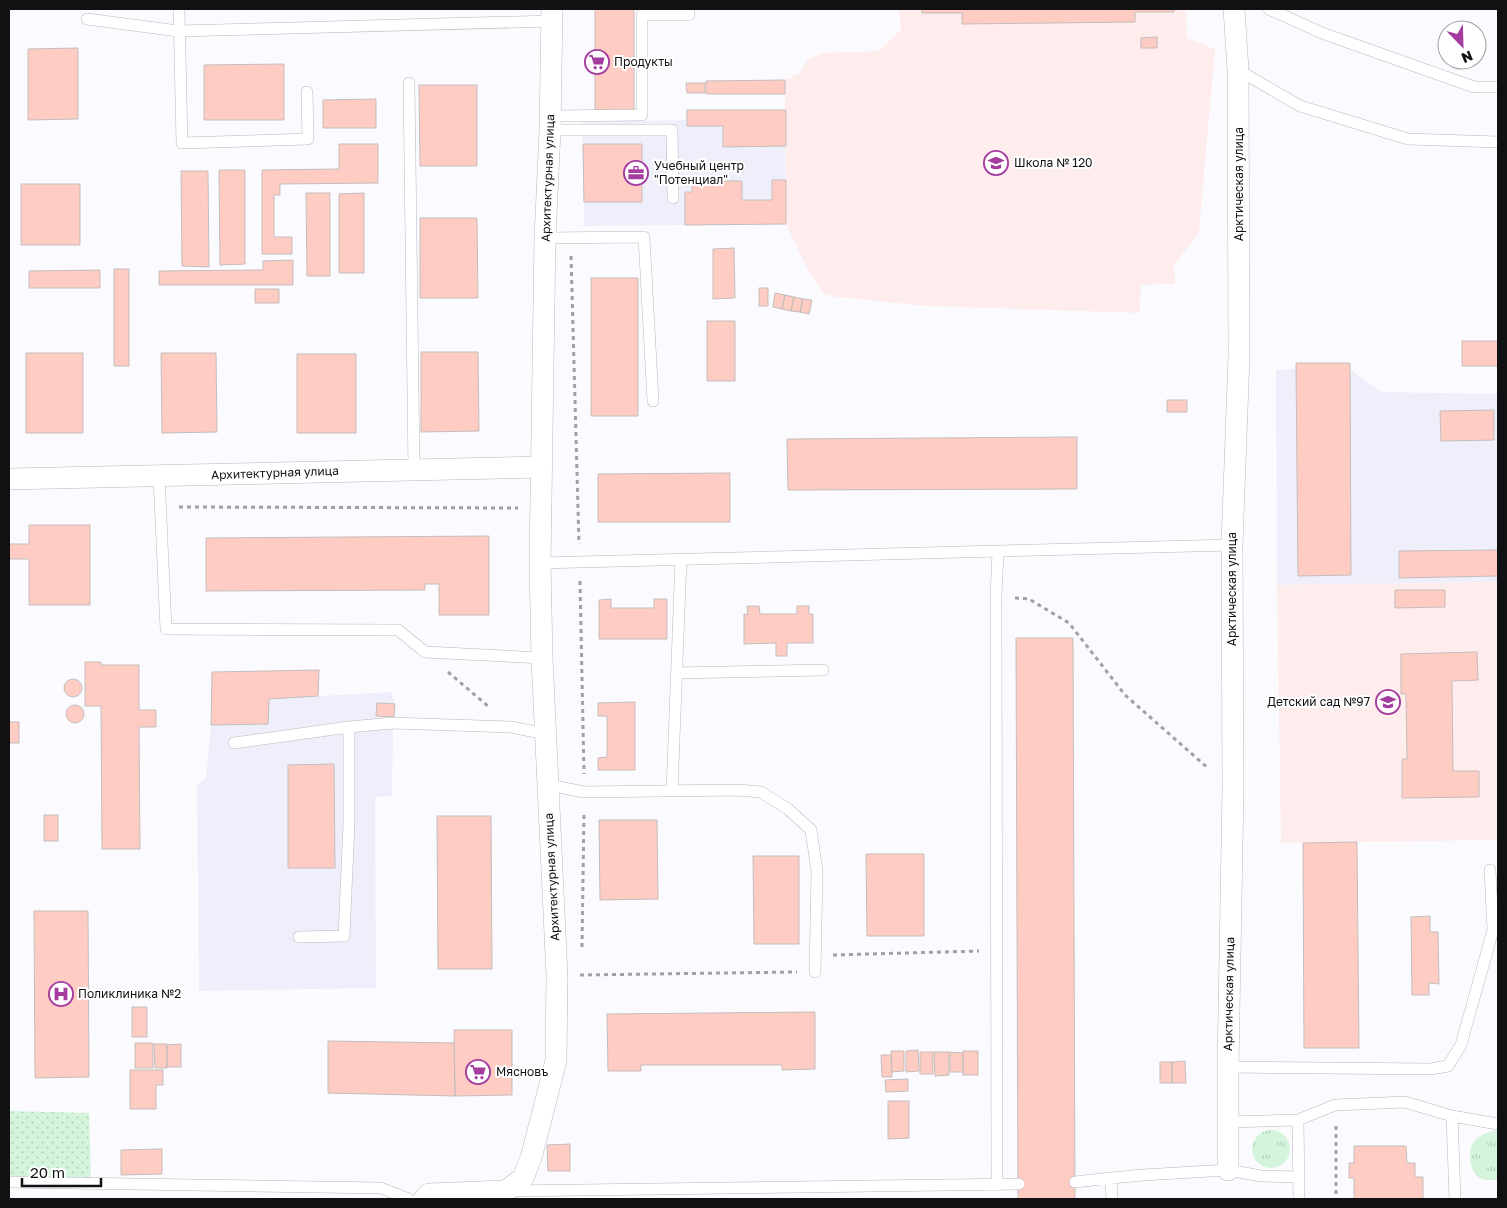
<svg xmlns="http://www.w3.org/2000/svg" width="1507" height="1208" viewBox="0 0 1507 1208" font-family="'Golos Text',sans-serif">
	<defs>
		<pattern id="grass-tufts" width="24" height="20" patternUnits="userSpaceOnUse" patternTransform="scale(1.25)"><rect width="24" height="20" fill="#d4f5dc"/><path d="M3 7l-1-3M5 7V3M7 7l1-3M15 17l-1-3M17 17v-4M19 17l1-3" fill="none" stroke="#b5d1bc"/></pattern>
		<pattern id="park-dots" width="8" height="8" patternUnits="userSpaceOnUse" patternTransform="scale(1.25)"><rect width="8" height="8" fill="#d4f5dc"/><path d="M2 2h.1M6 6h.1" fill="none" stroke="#b5d1bc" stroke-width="1.8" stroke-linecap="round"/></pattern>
	</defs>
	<rect width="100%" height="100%" fill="#fbfbff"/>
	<!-- built -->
	<path fill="#efeffc" d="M687,110h99v114l-202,2 -2,-104 104,-2z
		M1296,363h54v6l31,23 117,2v188l-221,3 -1,-215 20,-1z
		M391,692l4,12 -2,25 -1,67 -17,1 1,191 -177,3 -2,-207 9,-6 5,-53 56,-1 2,-25z"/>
	<!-- education -->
	<path fill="#feedec" d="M899,9h287l1,29 28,11 -16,184 -25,32 1,19 -34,1 -1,28 -213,-7 -91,-9 -12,-3 -18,-28 -20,-42 -1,-144 15,-7 7,-13 15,-7 56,-2 23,-21z
		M1498,582v258l-217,3 -4,-258z"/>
	<!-- grass -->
	<path fill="url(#grass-tufts)" d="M1497,1130h1v57v-7c-6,0 -15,1 -20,-3 -9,-7 -11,-29 -3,-37 6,-6 14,-8 22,-10z
		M1252 1149a19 19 0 1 1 38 0a19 19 0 1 1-38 0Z"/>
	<!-- park -->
	<path fill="url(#park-dots)" d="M9,1111l80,2 2,66h-82z"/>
	<!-- building -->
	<path fill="#ffccc3" stroke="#c3bdbc" d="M595,9h39v101h-39z
		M922,9h252v3h-39v10l-173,2v-11h-40z
		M1157,37v11h-16v-10z
		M78,48v71l-50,1v-71z
		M284,64v56h-80v-55z
		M785,80v14h-79v-13z
		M686,83h19v10h-18z
		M419,85h58v81h-57z
		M376,99v29h-53v-28z
		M687,110h99v36l-63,1v-21h-36z
		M339,144h39v39l-98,1v11h-6v42h18v17h-30v-84l77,-1z
		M583,144h59v58h-58z
		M219,170h26v94l-25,1z
		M181,171h27l1,96 -27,-1z
		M772,180h14v44l-101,1v-33h7v-11h50v19h30z
		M21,184h59v61h-59z
		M306,193h24v83h-23z
		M364,193v80h-25v-79z
		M420,218h57l1,80h-58z
		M734,248l1,50 -22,1v-50z
		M293,260v25h-134v-14l104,-1v-9z
		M114,269h15v97h-15z
		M100,270v18h-71v-17z
		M591,278h47v138h-47z
		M759,288h9v18h-9z
		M255,289h24v14h-24z
		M775,293l10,2 -3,14 -9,-2z
		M785,295l9,2 -3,14 -9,-2z
		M794,297l9,2 -3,13 -9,-1z
		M803,299l9,1 -3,14 -9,-2z
		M707,321h28v60h-28z
		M1462,341h36v25h-36z
		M421,352h57l1,79 -58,1z
		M26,353h57v80h-57z
		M161,353h55l1,79 -55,1z
		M297,354h59v79h-59z
		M1296,363h54l1,212 -53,1z
		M1167,400h20v12h-20z
		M1494,410v30l-53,1 -1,-30z
		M1077,437v52l-289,1 -1,-51z
		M730,473v49h-132v-48z
		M29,525h61v80h-61v-46h-20v-15h20z
		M489,536v79h-50v-31h-14v6l-219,1v-53z
		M1498,550v26l-99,2v-27z
		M1395,590h50v17l-50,1z
		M611,599v9h43v-9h13v40h-68v-39z
		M747,606h12l1,8h37v-8h12v8h4v29h-26v13h-11v-13l-32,1v-30l4,1z
		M1016,638h57l2,561h-57z
		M1477,652l1,28 -26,1 1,90h26v26l-77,1v-39h5l-1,-65h-5v-40z
		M85,662h16v3h38v45h17v17h-17l1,122h-38l-1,-143h-16z
		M319,670l-1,26 -49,3 -1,25 -57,1 1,-53z
		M64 688a9 9 0 1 1 18 0a9 9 0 1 1-18 0Z
		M635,702v68h-37v-12l9,-1v-41h-9v-13z
		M377,703l18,1 -1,13 -18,-1z
		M66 714a9 9 0 1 1 18 0a9 9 0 1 1-18 0Z
		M9,722h10v21h-10z
		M334,764l1,104h-47v-103z
		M44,815h14v26h-14z
		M437,816h54l1,153h-54z
		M599,820h58l1,79 -58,1z
		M1357,842l2,206h-55l-1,-205z
		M866,854h58v82h-57z
		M753,856h46v88h-45z
		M34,911h54l1,166 -54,1z
		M1430,916v16h8l1,52 -10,-1v12h-17l-1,-78z
		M132,1007h15v30h-15z
		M815,1012v57l-33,1v-5h-141v6h-33l-1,-57z
		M454,1030h58v65l-57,1z
		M328,1041l126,2 1,53 -127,-3z
		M135,1043h18v25h-18z
		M154,1044h13v24h-12z
		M181,1044v23h-14v-22z
		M918,1050l1,21 -13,1v-21z
		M891,1051h13v20l-12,1z
		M963,1051h15v24h-15z
		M920,1052h13v22h-13z
		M934,1052h15v23l-14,1z
		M950,1052l13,1v19h-13z
		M881,1055h10l1,22h-10z
		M1185,1061l1,22h-14v-21z
		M1160,1062h12v21h-12z
		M130,1070h33v15h-7v24h-26z
		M908,1079v12l-22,1 -1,-12z
		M888,1101h21v37l-21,1z
		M570,1144v27h-22l-1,-26z
		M1354,1146h52l1,17h8v14h8v22h-69v-21h-5v-15h5z
		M162,1149v25l-41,1v-25z"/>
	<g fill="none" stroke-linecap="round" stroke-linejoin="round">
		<defs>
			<path id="lane" d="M179,9l3,134 126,-4 -1,-47
				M1269,9l53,24 152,54h24
				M87,19l91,12 374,-10
				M1238,70l62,36 108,33 90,3
				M409,83l5,386
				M550,116l92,-1v-100h47v-6
				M550,130h122l1,68
				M545,238l99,-1 9,164
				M159,476l7,153 232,1 27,22 117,6
				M540,563l692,-18
				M677,673l146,-3
				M234,743l115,-16 44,-4 118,4 35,7
				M548,785l36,7 154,-2 23,2 27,17 23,21 6,41 -2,101
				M672,791l9,-231
				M299,937l45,-1 5,-113v-96
				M1228,1067l203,2 17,-3 13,-21 32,-115 -3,-60
				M1452,1116l3,83
				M1298,1120l1,79
				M1228,1122l70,-2 37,-15 70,-3 47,14 46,8
				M9,1182l372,6 28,11
				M1075,1182l36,-4
				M997,1185l-1,-589 2,-44
				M508,1191l511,-7
				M1112,1199l-1,-21 32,-3 85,-5 33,6 37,1"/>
			<path id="street" d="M9,479l532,-12
				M1228,1170v-103l5,-278 -1,-244 7,-190 -1,-285 -4,-61
				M424,1199l5,-5 77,-3 17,-13 8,-20 25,-97 1,-85 -15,-318 -2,-95 5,-325 5,-108 2,-121"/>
		</defs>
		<!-- lane casing -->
		<use href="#lane" stroke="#b9b9bd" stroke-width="12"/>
		<!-- street casing -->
		<use href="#street" stroke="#b9b9bd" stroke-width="22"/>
		<!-- path -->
		<path stroke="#a1a0a4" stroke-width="3" stroke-dasharray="4 4" stroke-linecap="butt" d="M571,256l8,288
			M179,507l339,1
			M580,581l4,193
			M1015,598l14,1 40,24 56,72 84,74
			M448,672l41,35
			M582,947l2,-136
			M833,955l146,-4
			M580,975l217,-3
			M1336,1126v73"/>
		<!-- lane -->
		<use href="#lane" stroke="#fff" stroke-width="11"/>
		<!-- street -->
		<use href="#street" stroke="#fff" stroke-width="21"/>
	</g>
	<!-- icons -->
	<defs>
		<symbol id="supermarket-ring" viewBox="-11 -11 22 22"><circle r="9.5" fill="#fff" stroke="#a53da0" stroke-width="1.5"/><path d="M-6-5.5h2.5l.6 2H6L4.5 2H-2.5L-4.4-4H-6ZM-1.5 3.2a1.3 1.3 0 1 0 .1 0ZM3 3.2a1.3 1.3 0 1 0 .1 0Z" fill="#a53da0"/></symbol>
		<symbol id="school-ring" viewBox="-11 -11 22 22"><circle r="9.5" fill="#fff" stroke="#a53da0" stroke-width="1.5"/><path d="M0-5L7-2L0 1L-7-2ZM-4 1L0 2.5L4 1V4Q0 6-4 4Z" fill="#a53da0"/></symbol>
		<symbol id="office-ring" viewBox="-11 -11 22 22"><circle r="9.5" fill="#fff" stroke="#a53da0" stroke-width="1.5"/><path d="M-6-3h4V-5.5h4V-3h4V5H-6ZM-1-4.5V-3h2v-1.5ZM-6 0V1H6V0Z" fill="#a53da0"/></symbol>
		<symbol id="hospital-ring" viewBox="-11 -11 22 22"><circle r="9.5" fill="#fff" stroke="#a53da0" stroke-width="1.5"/><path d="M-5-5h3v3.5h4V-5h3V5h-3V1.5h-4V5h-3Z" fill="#a53da0"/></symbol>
	</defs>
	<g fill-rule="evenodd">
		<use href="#supermarket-ring" x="583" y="48" width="28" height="28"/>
		<use href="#school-ring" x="982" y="149" width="28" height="28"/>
		<use href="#office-ring" x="622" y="159" width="28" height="28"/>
		<use href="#school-ring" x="1374" y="688" width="28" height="28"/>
		<use href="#hospital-ring" x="47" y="980" width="28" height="28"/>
		<use href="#supermarket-ring" x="464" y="1058" width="28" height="28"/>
	</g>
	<g text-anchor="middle" stroke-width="4" stroke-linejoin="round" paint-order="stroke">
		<!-- poi labels -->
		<g font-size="12" fill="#111012" stroke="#fff" text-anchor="start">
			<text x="614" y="66">Продукты</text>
			<text x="1014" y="167">Школа № 120</text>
			<text x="654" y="170">Учебный центр<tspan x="654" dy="14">"Потенциал"</tspan></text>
			<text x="1370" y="706" text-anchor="end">Детский сад №97</text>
			<text x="78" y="998">Поликлиника №2</text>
			<text x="496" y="1076">Мясновъ</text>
		</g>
		<!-- street labels -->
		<g font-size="12" fill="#111012" stroke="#fff">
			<text transform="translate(548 178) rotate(-88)" y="4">Архитектурная улица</text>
			<text transform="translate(1239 184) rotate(-90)" y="4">Арктическая улица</text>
			<text transform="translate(275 473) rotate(-2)" y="4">Архитектурная улица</text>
			<text transform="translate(1232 589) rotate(-90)" y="4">Арктическая улица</text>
			<text transform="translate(552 877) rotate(-93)" y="4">Архитектурная улица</text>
			<text transform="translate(1229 994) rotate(-89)" y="4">Арктическая улица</text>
		</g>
	</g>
	<!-- border -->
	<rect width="1507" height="1208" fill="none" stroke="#111012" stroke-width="20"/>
	<!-- north arrow -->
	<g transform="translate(1462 45) rotate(157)"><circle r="24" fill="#ffffff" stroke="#a09fa0"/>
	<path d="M0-4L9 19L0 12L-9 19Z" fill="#a53da0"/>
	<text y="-8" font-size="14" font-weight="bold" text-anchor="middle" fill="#111012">N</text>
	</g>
	<!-- scale -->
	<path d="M22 1178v8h79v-8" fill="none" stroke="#111012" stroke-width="2.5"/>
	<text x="30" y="1178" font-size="15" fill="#111012" stroke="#ffffff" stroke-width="4" paint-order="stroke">20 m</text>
</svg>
